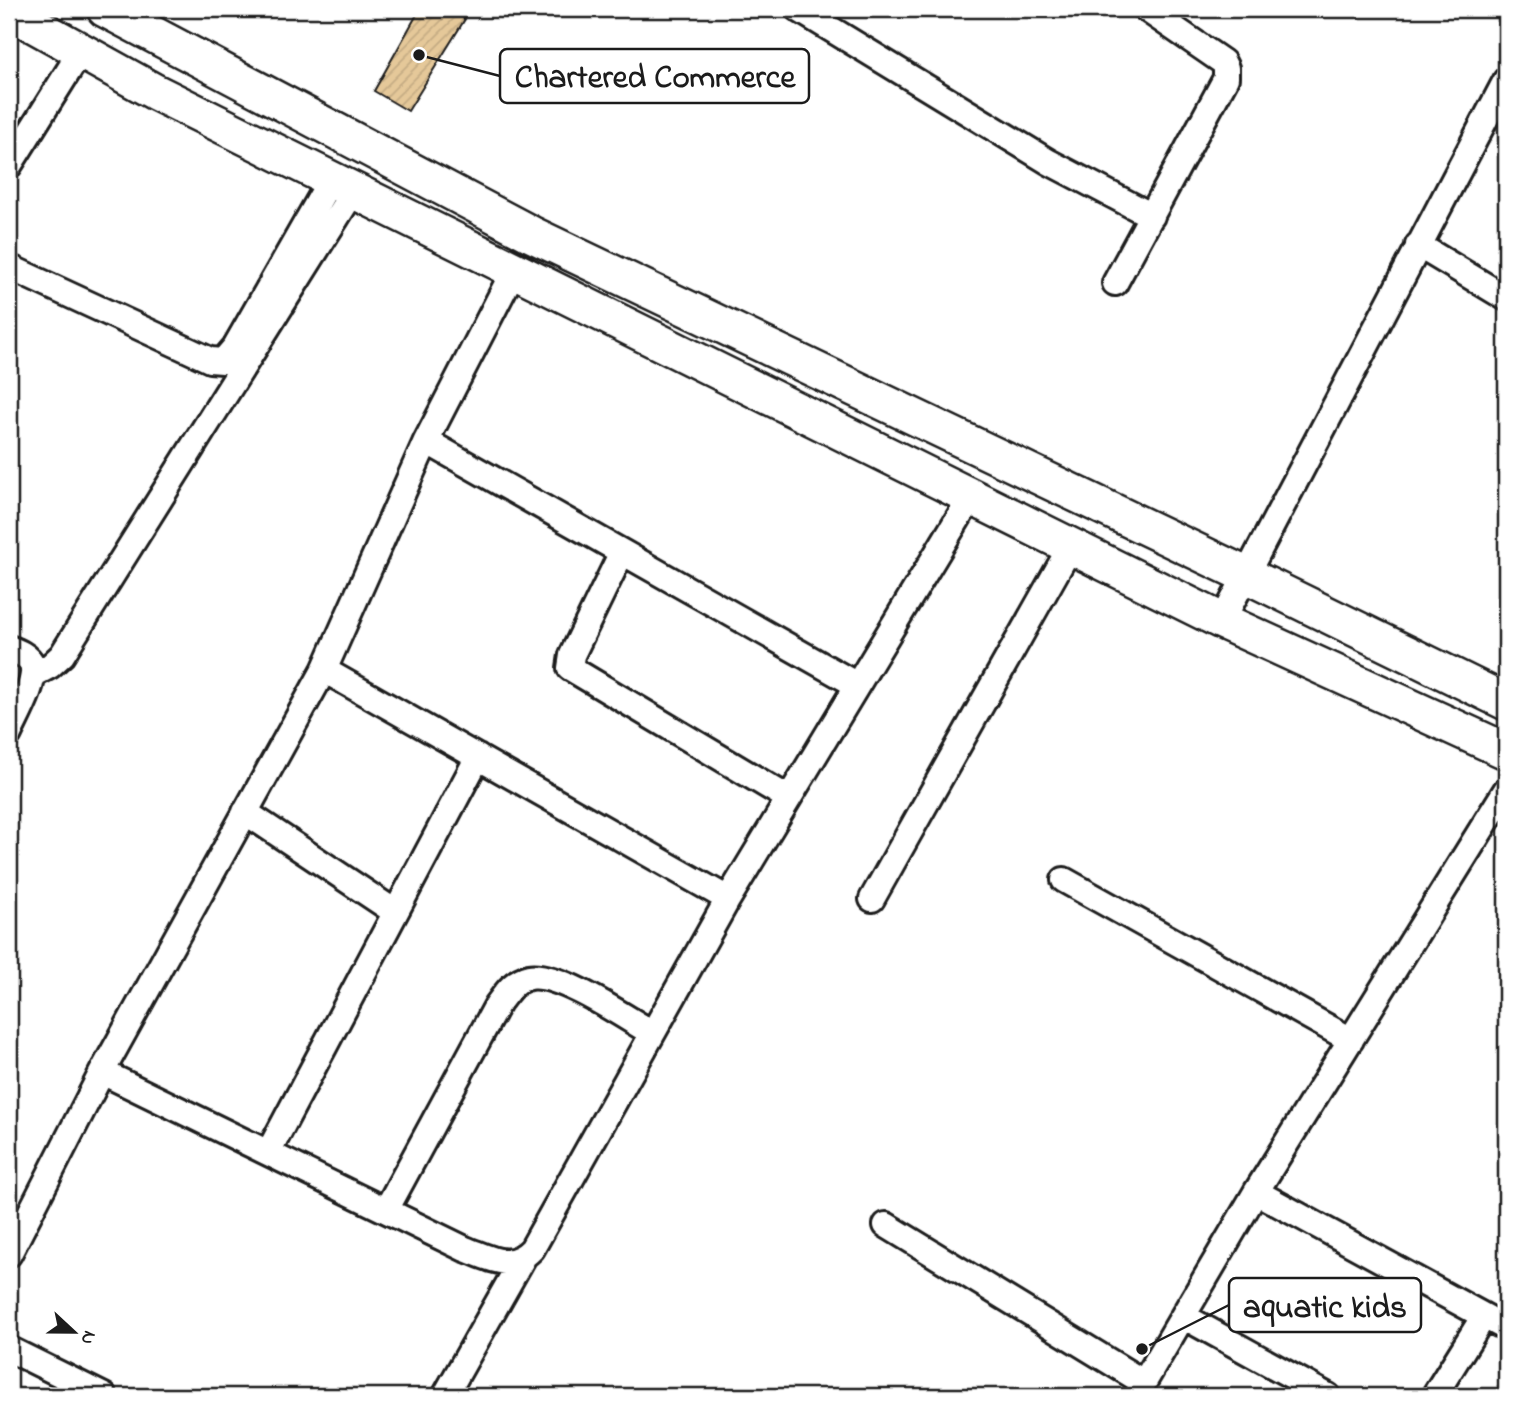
<svg xmlns="http://www.w3.org/2000/svg" width="1515" height="1405" viewBox="0 0 1515 1405" font-family="'Indie Flower',sans-serif">
	<defs>
		<pattern id="building-hatch" width="6" height="6" patternUnits="userSpaceOnUse" patternTransform="scale(1.75)"><rect width="6" height="6" fill="#e5c899"/><path d="M-1 1l2-2M0 6l6-6M5 7l2-2" fill="none" stroke="#c4ab83"/></pattern>
	</defs>
	<rect width="100%" height="100%" fill="#fff"/>
	<filter id="ink" filterUnits="userSpaceOnUse"><feTurbulence type="fractalNoise" baseFrequency=".0143" numOctaves="2"/><feDisplacementMap in="SourceGraphic" scale="14" xChannelSelector="R" yChannelSelector="G"/><feConvolveMatrix kernelMatrix="1 2 1 2 8 2 1 2 1" color-interpolation-filters="sRGB"/></filter>
	<g filter="url(#ink)">
		<!-- building -->
		<path fill="url(#building-hatch)" stroke="#1c1c1c" stroke-width="2" d="M420,9h27l18,10 -57,92 -34,-20z"/>
		<g fill="none" stroke-linecap="round" stroke-linejoin="round">
			<defs>
				<path id="minor" d="M798,9l251,153 103,54
					M9,166l72,-115
					M1418,245l88,53
					M9,267l201,93 13,1 12,-14 96,-168
					M1115,283l111,-205v-10l-3,-6 -77,-53
					M426,441l431,244
					M622,552l-50,103 -2,13 218,130
					M1222,621l284,-541
					M9,648c8,3 19,7 23,16 6,17 -16,54 -23,70
					M33,675l17,-9 12,-11 292,-465
					M245,812l150,100
					M1064,880l287,160
					M728,899l243,-402
					M872,899l199,-353
					M102,1072l363,177c25,9 45,23 67,0l196,-350 -404,-229
					M268,1153l210,-396
					M1256,1192l250,136
					M386,1210l111,-205c9,-12 17,-25 32,-28 29,-6 97,41 123,56
					M886,1225l257,157
					M9,1254l93,-182 222,-402 102,-229 88,-171
					M1183,1316l145,80
					M9,1349l95,47
					M445,1396l78,-138
					M1136,1396l120,-204 250,-402
					M1434,1396l50,-80"/>
				<path id="secondary" d="M105,9l426,225 715,341 260,127
					M9,11l146,81 1067,529 284,130"/>
			</defs>
			<!-- minor casing -->
			<use href="#minor" stroke="#1c1c1c" stroke-width="30"/>
			<!-- secondary casing -->
			<use href="#secondary" stroke="#1c1c1c" stroke-width="40"/>
			<!-- minor -->
			<use href="#minor" stroke="#fff" stroke-width="24"/>
			<!-- secondary -->
			<use href="#secondary" stroke="#fff" stroke-width="35"/>
		</g>
	</g>
	<!-- callouts -->
	<path fill="none" stroke="#1c1c1c" stroke-width="2.5" d="M419 55L500 76M1142 1349L1229 1305"/>
	<g fill="#1c1c1c" stroke="#fff" stroke-width="2.5">
		<circle cx="419" cy="55" r="7"/>
		<circle cx="1142" cy="1349" r="7"/>
	</g>
	<g fill="#fff" stroke="#1c1c1c" stroke-width="2.5">
		<rect x="500" y="49" width="309" height="54" rx="7"/>
		<rect x="1229" y="1278" width="192" height="54" rx="7"/>
	</g>
	<g font-size="33" text-anchor="middle" font-weight="bold" fill="#1c1c1c">
		<text x="655" y="87">Chartered Commerce</text>
		<text x="1325" y="1317">aquatic kids</text>
	</g>
	<!-- margin -->
	<rect width="1515" height="1405" fill="none" stroke="#fff" stroke-width="35"/>
	<rect x="18" y="18" width="1480" height="1370" fill="none" stroke="#1c1c1c" stroke-width="2.5" filter="url(#ink)"/>
	<!-- north arrow -->
	<g transform="translate(74 1332) rotate(112)" stroke="#ffffff" stroke-width="5" paint-order="stroke">
	<path d="M0-5L12 26L0 18L-12 26Z" fill="#1c1c1c"/>
	<text y="-10" font-size="19" font-weight="bold" text-anchor="middle" fill="#1c1c1c">N</text>
	</g>
</svg>
